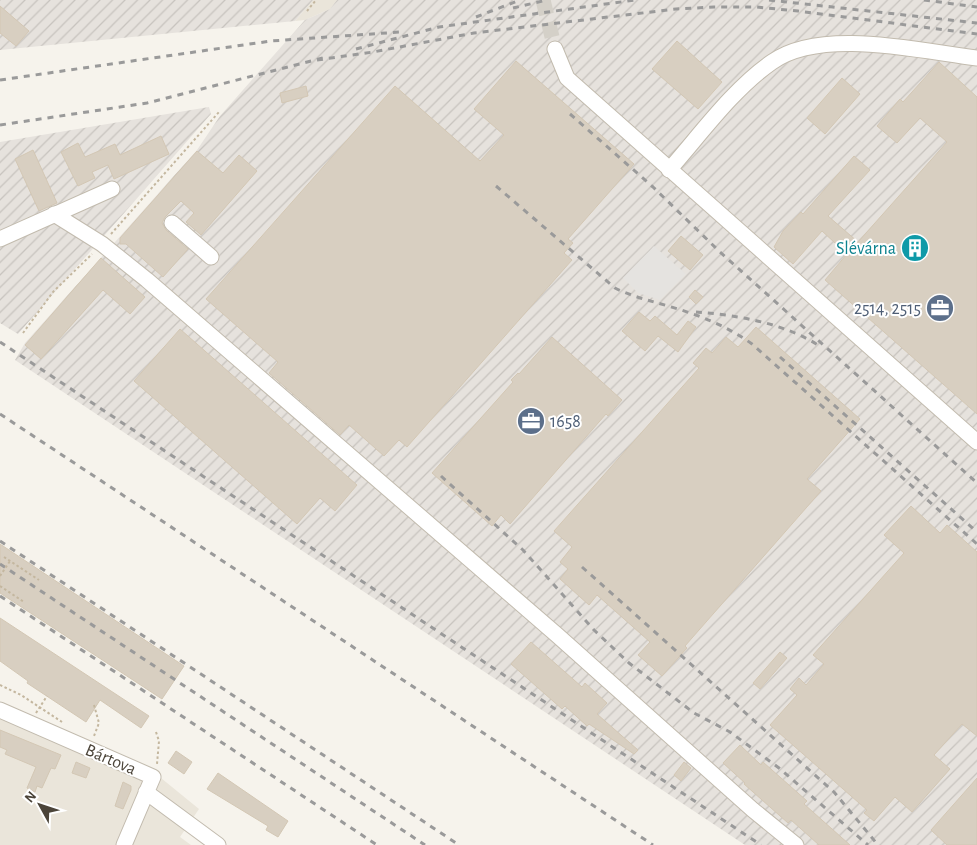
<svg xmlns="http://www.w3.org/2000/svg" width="977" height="845" viewBox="0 0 977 845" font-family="'Alegreya Sans',sans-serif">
	<defs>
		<pattern id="industrial-furrows" width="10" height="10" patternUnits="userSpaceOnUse" patternTransform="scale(1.25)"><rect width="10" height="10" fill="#e6e2dd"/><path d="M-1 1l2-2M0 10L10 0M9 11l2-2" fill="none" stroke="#c7c3be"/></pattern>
	</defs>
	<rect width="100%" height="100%" fill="#f6f3ec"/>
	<!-- residential -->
	<path fill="#eae5da" d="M313,0h24l-7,9 -25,11 -10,1z
		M0,704l94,39 67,35 38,31 -19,28 11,8h-191z"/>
	<!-- industrial -->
	<path fill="url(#industrial-furrows)" d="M0,0h313l-18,21 -295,29z
		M337,0h640v845h-232l-730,-485 10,-17 172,-193 23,-34 85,-96 25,-11z
		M209,107l2,7 -193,220 -18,-11v-181z"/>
	<!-- parking -->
	<path fill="#e5e3e0" d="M654,246l32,28 -26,26 -22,-7 -15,-15z"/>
	<!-- building -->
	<path fill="#d8cfc1" stroke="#d3c7b4" d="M0,6l29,25 -13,15 -16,-13z
		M677,41l45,41 -24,27 -46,-40z
		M516,61l118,103 -66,75 5,4 -9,10 8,7 -165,187 -8,-7 -15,16 -35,-31 -9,10 -71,-62 9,-11 -72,-63 189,-213 85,75 24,-26 -30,-26z
		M939,62l38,35v317l-152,-134 22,-26 -25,-23 -29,33 -19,-17 9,-16 18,-19 2,2 51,-58 16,14 -42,46 30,26 89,-100 -27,-24 -23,25 -20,-17 23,-27 3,3z
		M842,78l18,16 -35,40 -18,-16z
		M306,86l2,10 -26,7 -2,-10z
		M161,136l8,18 -55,25 -6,-14 -16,7 3,6 -17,8 -17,-34 17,-9 7,14 30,-13 5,11z
		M33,150l24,53 -18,8 -24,-52z
		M197,151l26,22 16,-18 18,16 -56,64 -15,-13 8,-9 -13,-12 -16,16 -3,6 4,7 22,19 -25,28 -37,-33h-6v-6z
		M681,236l22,19 -13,15 -22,-19z
		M101,258l44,39 -15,17 -27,-24 -62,69 -16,-14z
		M695,290l8,7 -7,7 -7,-7z
		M639,312l11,9 5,-5 22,19 11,-14 8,6 -18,25 -20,-16 -13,15 -23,-20z
		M756,327l104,92 -53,60 14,12 -136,155 2,2 -25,28 -24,-21 12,-13 -53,-47 -8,10 -29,-26 8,-10 -8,-7 12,-15 -18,-16 145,-163 -6,-5 13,-15 6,5 14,-16 12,10z
		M180,329l177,156 -22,26 -15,-13 -23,26 -163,-143z
		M552,337l70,63 -14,16 -2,-2 -96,110 -9,-9 -9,11 -60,-53 81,-91 -2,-2 7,-7 1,1z
		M911,506l29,27 7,-8 30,27v184l-15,-12 -28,31 16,14 -38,43 -17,-15 -21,24 -10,-8 3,-3 -97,-85 27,-30 -7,-6 9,-11 7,7 18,-21 -11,-9 91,-102 -20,-18z
		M0,544l184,122 -22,33 -162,-106z
		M0,618l149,98 -8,12 -41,-28 -14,22 -59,-39 1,-2 -28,-20z
		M531,642l51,45 3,-4 22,20 -10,11 41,36 -4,4 -45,-30 -2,2 -22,-20 -3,3 -51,-45z
		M780,652l7,6 -27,31 -7,-6z
		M0,730l61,25 -6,14 -4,-1 -9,20 -5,-2 -2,6 -8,-4 9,-21 -31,-13 2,-4 -7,-3z
		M740,745l21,20 2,-3 44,39 -3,3 46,41h-31l-28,-25 -3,3 -44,-39 1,-1 -22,-20z
		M176,751l16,11 -8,12 -16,-11z
		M76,762l14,6 -4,10 -14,-5z
		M684,762l7,6 -10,13 -7,-6z
		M218,773l70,48 -10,16 -12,-7 2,-4 -61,-37z
		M977,778v67h-30l-16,-15z
		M123,782l8,4v4l-8,19 -8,-3z"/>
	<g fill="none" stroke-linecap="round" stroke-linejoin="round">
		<!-- minor-tunnel -->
		<path stroke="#d4d0c8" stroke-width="15" stroke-dasharray="15 8" stroke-linecap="butt" d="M543,0l12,49"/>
		<defs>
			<path id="minor" d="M555,49l12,29 410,364
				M669,170c31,-35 64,-81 103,-108 49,-35 148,-11 205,-4
				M54,214l48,30 45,36 410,355 196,175 43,35
				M172,223l39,34
				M0,239l112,-50
				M0,710l153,67 -29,68
				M146,792l72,53"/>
		</defs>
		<!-- minor casing -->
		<use href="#minor" stroke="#c2bbae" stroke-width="17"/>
		<!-- path -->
		<path stroke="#c4b79f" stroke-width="2" stroke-dasharray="2.5 2.5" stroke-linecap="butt" d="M307,11l9,-11
			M111,234l108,-122
			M23,333l30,-41 39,-38
			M4,557l35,23
			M0,586l24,16
			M0,685l21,10 41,27
			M94,705l5,18 -5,13
			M36,713l11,-17
			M156,732l3,9 -2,23"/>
		<!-- minor -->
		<use href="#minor" stroke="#fff" stroke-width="15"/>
		<!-- rail -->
		<path stroke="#9a9a9a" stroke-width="3" stroke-dasharray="6 6" stroke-linecap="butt" d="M769,0l208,23
			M924,0l53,7
			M513,8l34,-8
			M476,17l44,-17
			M356,49l83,-22 196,-27
			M317,60l56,-8 101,-19 202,-24 38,-2h42l42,4 179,23
			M0,80l271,-39 129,-9
			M570,114l83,73 67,65 257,231
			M0,125l147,-22 176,-45
			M496,186l119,102c20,10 41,14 63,21 26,8 52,19 74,35l225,200
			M696,312c41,3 87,11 122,33
			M0,342l761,503
			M780,357l197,175
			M0,414l653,431
			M441,476l82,74 71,80 35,33 65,50 36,19 49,36 89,77
			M0,541l459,304
			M0,564l425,281
			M582,567l252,225 44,53
			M0,596l377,249"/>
		<!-- path-bridge -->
		<path stroke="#c4b79f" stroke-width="2" stroke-dasharray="2.5 2.5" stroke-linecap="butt" d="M0,576l10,-15"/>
	</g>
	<!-- icons -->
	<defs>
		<symbol id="building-disc" viewBox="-11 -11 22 22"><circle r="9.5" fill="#0f9aa8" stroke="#fff"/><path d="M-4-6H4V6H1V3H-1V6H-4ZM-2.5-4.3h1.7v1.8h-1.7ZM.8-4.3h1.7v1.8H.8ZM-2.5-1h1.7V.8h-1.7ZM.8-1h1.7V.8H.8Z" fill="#fff"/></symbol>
		<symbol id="office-disc" viewBox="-11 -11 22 22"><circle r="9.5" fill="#5c6f8a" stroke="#fff"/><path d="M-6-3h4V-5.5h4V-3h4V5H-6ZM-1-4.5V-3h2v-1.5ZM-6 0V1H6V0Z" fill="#fff"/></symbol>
	</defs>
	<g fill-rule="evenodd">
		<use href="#building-disc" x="899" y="232" width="32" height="32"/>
		<use href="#office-disc" x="924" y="292" width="32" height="32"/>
		<use href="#office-disc" x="515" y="405" width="32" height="32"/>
	</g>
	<g text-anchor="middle" stroke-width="4" stroke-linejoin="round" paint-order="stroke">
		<!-- culture labels -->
		<g font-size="18" fill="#0d838f" stroke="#fff" text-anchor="end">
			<text x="896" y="254">Slévárna</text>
		</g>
		<!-- service labels -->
		<g font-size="18" fill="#4e5e75" stroke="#fff" text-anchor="end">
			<text x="921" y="314">2514, 2515</text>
			<text x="550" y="427" text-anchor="start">1658</text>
		</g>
		<!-- street labels -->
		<g font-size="18" fill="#4b4439" stroke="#fff">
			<text transform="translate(111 759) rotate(23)" y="6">Bártova</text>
		</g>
	</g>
	<!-- north arrow -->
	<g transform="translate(40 805) rotate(310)" stroke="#ffffff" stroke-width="4" paint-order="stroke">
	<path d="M0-4L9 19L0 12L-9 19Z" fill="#4b4439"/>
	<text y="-8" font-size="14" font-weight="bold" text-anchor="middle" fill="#4b4439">N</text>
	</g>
</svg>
